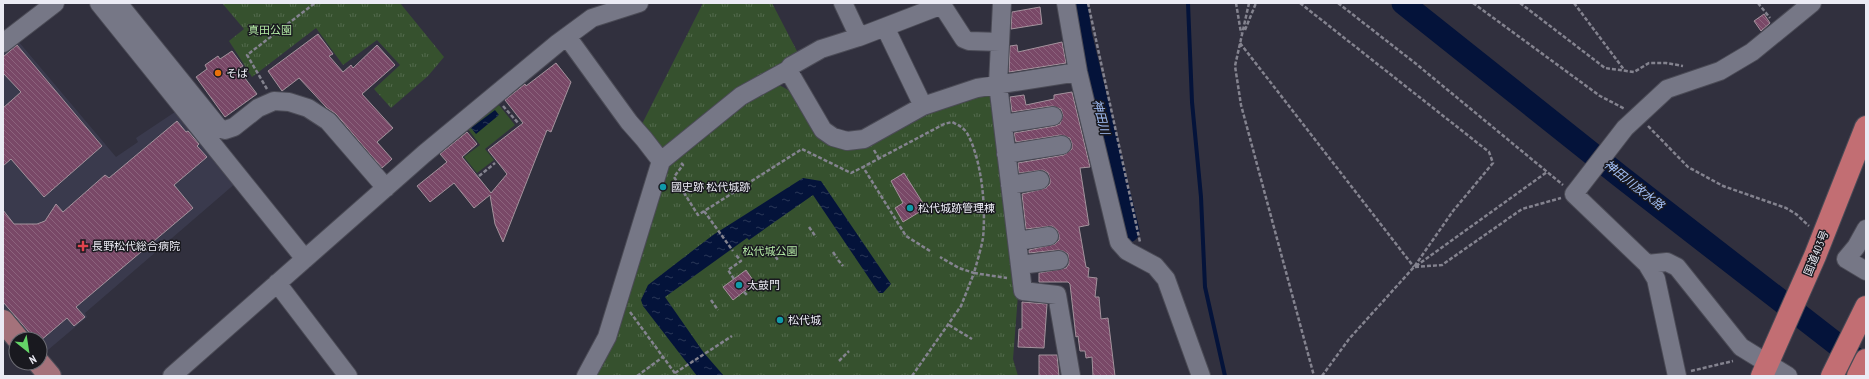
<svg xmlns="http://www.w3.org/2000/svg" width="1869" height="379" viewBox="0 0 1869 379" font-family="'PT Sans Narrow','Noto Sans JP',sans-serif">
	<defs>
		<pattern id="park-tufts" width="24" height="20" patternUnits="userSpaceOnUse"><rect width="24" height="20" fill="#36512e"/><path d="M3 7l-1-3M5 7V3M7 7l1-3M15 17l-1-3M17 17v-4M19 17l1-3" fill="none" stroke="#536a4d"/></pattern>
		<pattern id="water-ripples" width="26" height="14" patternUnits="userSpaceOnUse"><rect width="26" height="14" fill="#04133a"/><path d="M2 4q2-2 4 0t4 0M15 11q2-2 4 0t4 0" fill="none" stroke="#293657"/></pattern>
		<pattern id="building-back-hatch" width="6" height="6" patternUnits="userSpaceOnUse"><rect width="6" height="6" fill="#794867"/><path d="M-1 5l2 2M0 0l6 6M5-1l2 2" fill="none" stroke="#8c637d"/></pattern>
	</defs>
	<rect width="100%" height="100%" fill="#31303e"/>
	<!-- built -->
	<path fill="#3a3a4d" d="M18,41l98,116 22,-15 -2,-4 42,-28 59,72 -152,131 2,4 -45,38 -2,-1v-15h-12l-25,-29v-257z"/>
	<!-- green -->
	<path fill="#36512e" d="M499,105l16,20 -30,24 9,11 -17,13 -13,-16 16,-12 -12,-16z"/>
	<!-- park -->
	<path fill="url(#park-tufts)" d="M222,3h178l44,54 -16,19 -37,32 -17,-19 26,-24 -23,-25 -34,25 -27,-37 -64,49 -23,-36 15,-12z
		M703,3h69l27,52 -138,99 -21,-26z
		M773,83c28,8 45,40 63,62l97,-38 60,-19 25,207 -5,64 5,17h-427l74,-212z"/>
	<!-- water -->
	<path fill="url(#water-ripples)" d="M495,110l4,5 -23,19 -5,-6z
		M803,178l18,3 70,103 -8,9h-4l-66,-98 -64,45 -2,-2 -82,59 39,56 20,23h-27l-54,-70 -2,-6 7,-15 65,-50z"/>
	<g fill="none" stroke-linecap="round" stroke-linejoin="round">
		<!-- stream -->
		<path stroke="#04133a" stroke-width="4" d="M1188,3l4,99 9,95 4,90 20,89"/>
		<!-- river -->
		<path stroke="#04133a" stroke-width="23" d="M1076,3l4,30 48,198
			M1403,3l217,173 246,191"/>
	</g>
	<!-- building -->
	<path fill="url(#building-back-hatch)" stroke="#a4939d" d="M1040,7l2,17 -31,5 1,-17z
		M1764,14l6,9 -9,8 -7,-10z
		M318,34l15,20 -4,2 14,16 8,-7 2,3 24,-23 18,20 -33,29 31,34 -16,14 15,17 -10,9 -46,-54 -9,-6 -28,-30 -17,13 -14,-20z
		M1062,42l4,21 -57,9 1,-26 7,-1 1,7z
		M17,45l85,101 -58,51 -33,-38 -8,7v-58l18,-16 -18,-19v-16z
		M232,51l11,15 -5,3 19,25 -32,23 -29,-40 11,-8 -2,-4 13,-9 2,3z
		M556,63l15,19 -20,50 -4,-2 -44,112 -8,-18 -5,-29 -16,13 -20,-25 -24,19 -13,-16 30,-24 -7,-8 27,-22 10,12 -15,13 29,36 16,-19 -19,-24 35,-27 -18,-23 20,-16 1,2z
		M1072,92l18,75 -10,1 9,57 -10,2 7,40 3,1 -1,9 9,1 -2,19h4l2,22 7,-1 7,58h-22l-1,-19 -6,1 -1,-7h-5l-2,-15 -2,1 -6,-53 -2,-2h-29v-9l27,-5 3,-4 -1,-10 -5,-3 -5,-1 -29,3v-3l26,-6 4,-4v-5l-2,-5 -5,-4 -26,3 -4,-35 24,-6 4,-4v-5l-2,-6 -5,-3 -24,3 -1,-10 46,-8 8,-6v-5l-2,-6 -9,-3 -45,7 -2,-9 41,-7 5,-2 3,-9 -2,-6 -9,-3 -40,6 -2,-15 14,-2 2,10 28,-6v-4z
		M177,121l9,11 2,-1 11,13 -2,2 10,11 -33,28 19,23 -117,99 9,10 -11,9 -7,-8 -27,23v-2h-5l-32,-37v-92l11,14h23l8,-3 11,-17 7,8 42,-37 4,3z
		M904,173l22,35 -23,14 -8,-14 8,-5 -12,-22z
		M746,270l9,13 -22,17 -10,-13z
		M1022,302l25,2 -3,44 -26,-1 1,-18h3z
		M1039,355h18l2,21h-20z"/>
	<g fill="none" stroke-linecap="round" stroke-linejoin="round">
		<defs>
			<path id="minor" d="M99,3l206,256
				M118,3l101,125 6,2 9,-3 24,-19 16,-7 15,1 19,6 20,13 58,67
				M843,3l16,34 26,-10 38,79
				M1002,3l-4,81 25,207 34,4 14,81
				M1066,3l12,69 41,170 8,9 28,15 11,13 35,97
				M942,5l22,34 5,2 31,1
				M885,27l57,-22 -1,-2
				M568,38l61,84 15,17 17,22
				M3,43l52,-40
				M788,70l3,-4 30,-17 38,-12
				M1003,124l50,-8
				M1006,154l56,-9
				M1010,185l30,-5
				M1866,229l-10,18 -10,12 20,12
				M1018,241l31,-5
				M1647,264l20,-2 10,5 64,80 47,29
				M1020,265l39,-5
				M277,283l71,93
				M172,376l252,-222 134,-111 34,-25 47,-15
				M586,376l21,-39 54,-176 80,-65 47,-26 35,60 10,7 14,4 17,-2 59,-33 54,-18 101,-16
				M1677,376l-21,-97 -9,-15 -73,-70 51,-66 42,-39 53,-18 32,-19 60,-49"/>
			<path id="major" d="M3,321l15,18
				M39,363l11,13"/>
			<path id="highway" d="M1762,376l53,-120 51,-129
				M1832,376l34,-69
				M1858,376l8,-16"/>
		</defs>
		<!-- minor casing -->
		<use href="#minor" stroke="#4b4b56" stroke-width="20"/>
		<!-- major casing -->
		<use href="#major" stroke="#4b4b56" stroke-width="24"/>
		<!-- highway casing -->
		<use href="#highway" stroke="#4b4b56" stroke-width="24"/>
		<!-- path -->
		<path stroke="#84838f" stroke-width="2.5" stroke-dasharray="4 2" stroke-linecap="butt" d="M1088,3l52,239
			M1236,3l5,30
			M1249,3l-14,63 6,39 73,271
			M1300,3l189,149 4,11 -40,48 -39,56 -65,72 -27,37
			M1338,3l77,60 148,122
			M1473,3l127,93 25,13
			M1520,3l85,65 29,4 15,-9h17l17,3
			M1574,3l51,68
			M1758,3l12,15
			M1245,30l11,-27
			M1240,43l174,224
			M267,89l-20,-34 68,-52
			M503,106l16,18
			M1648,126l40,41 35,19 63,22 10,6 13,12
			M874,150l5,9
			M681,163l2,2 -9,12 24,38 104,-66 49,24 12,-6
			M479,176l16,-13
			M704,211l29,40
			M809,227l7,10
			M768,247l10,13
			M930,251l-24,-15 -43,-69 81,-43 8,-2c6,3 11,5 15,11 15,27 19,74 16,105 -2,11 -6,24 -9,35l33,5
			M833,252l4,6
			M838,260l5,6
			M1416,266l131,-94
			M1415,267l27,-2 80,-56 39,-11
			M734,279l-6,-9 13,-9 -5,-6
			M744,292l4,4
			M711,300l7,10
			M630,312l47,64
			M949,325l23,14
			M839,361l10,-10
			M1691,371l42,-10
			M675,373l57,-37
			M637,376l26,-19
			M912,376l49,-70 13,-33 -15,-5 -19,-11"/>
		<!-- minor -->
		<use href="#minor" stroke="#767786" stroke-width="18"/>
		<!-- major -->
		<use href="#major" stroke="#a4727b" stroke-width="22"/>
		<!-- highway -->
		<use href="#highway" stroke="#c26e73" stroke-width="22"/>
	</g>
	<!-- markers -->
	<circle fill="#e8710a" stroke="#19191f" stroke-width="1.5" cx="218" cy="73" r="4"/>
	<g fill="#0f9aa8" stroke="#19191f" stroke-width="1.5">
		<circle cx="663" cy="187" r="4"/>
		<circle cx="910" cy="208" r="4"/>
		<circle cx="739" cy="285" r="4"/>
		<circle cx="780" cy="320" r="4"/>
	</g>
	<path fill="#e0444e" stroke="#19191f" stroke-width="1.5" d="M81 240h4v4h4v4h-4v4h-4v-4h-4v-4h4z"/>
	<g text-anchor="middle" stroke-width="3" stroke-linejoin="round" paint-order="stroke">
		<!-- park labels -->
		<g font-size="11" fill="#b3e9a4" stroke="#19191f">
			<text x="270" y="34">真田公園</text>
			<text x="770" y="255">松代城公園</text>
		</g>
		<!-- poi labels -->
		<g font-size="11" fill="#ebebf4" stroke="#19191f" text-anchor="start">
			<text x="226" y="77">そば</text>
			<text x="671" y="191">國史跡 松代城跡</text>
			<text x="918" y="212">松代城跡管理棟</text>
			<text x="92" y="250">長野松代総合病院</text>
			<text x="747" y="289">太鼓門</text>
			<text x="788" y="324">松代城</text>
		</g>
		<!-- street labels -->
		<g font-size="11" fill="#ebebf4" stroke="#19191f">
			<text transform="translate(1816 253) rotate(-68)" y="4">国道403号</text>
		</g>
		<!-- water labels -->
		<g font-size="12" font-style="italic" fill="#a3c1f9" stroke="#19191f">
			<text transform="translate(1101 117) rotate(76)" y="4">神田川</text>
			<text transform="translate(1634 185) rotate(38)" y="4">神田川放水路</text>
		</g>
	</g>
	<!-- border -->
	<rect width="1869" height="379" fill="none" stroke="#ebebf4" stroke-width="8"/>
	<!-- north arrow -->
	<g transform="translate(28 351) rotate(150)"><circle r="19" fill="#19191f" stroke="#6d6d74"/>
	<path d="M0-3L7 15L0 10L-7 15Z" fill="#64d467"/>
	<text y="-6" font-size="11" font-weight="bold" text-anchor="middle" fill="#ebebf4">N</text>
	</g>
</svg>
